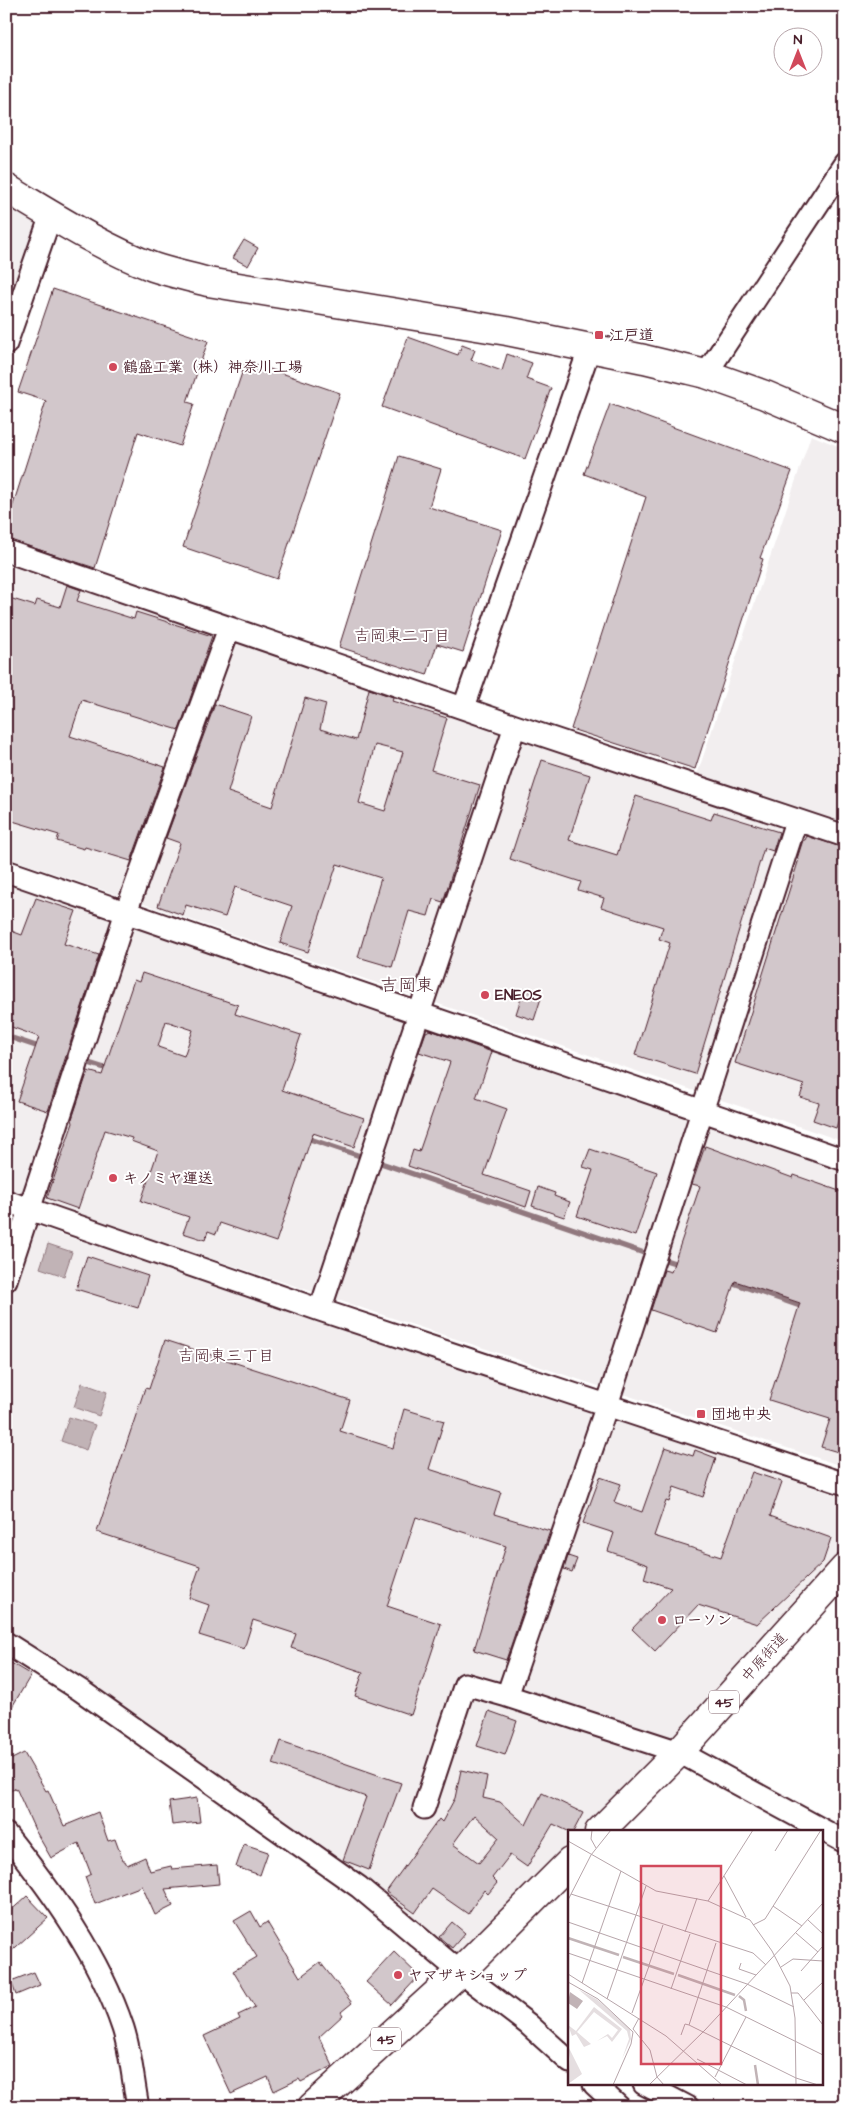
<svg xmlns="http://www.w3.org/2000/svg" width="851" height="2113" viewBox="0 0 851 2113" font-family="'Architects Daughter','Klee One',sans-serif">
	<rect width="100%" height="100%" fill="#fff"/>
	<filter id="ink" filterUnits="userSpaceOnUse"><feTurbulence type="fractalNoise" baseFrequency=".02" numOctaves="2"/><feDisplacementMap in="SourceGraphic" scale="10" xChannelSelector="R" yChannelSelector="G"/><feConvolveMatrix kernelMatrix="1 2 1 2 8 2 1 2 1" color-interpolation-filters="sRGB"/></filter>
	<g filter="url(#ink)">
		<!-- built -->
		<path fill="#f2eeef" d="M6,202l33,19 -33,104z
			M811,435l34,14v375l-148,-49z
			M6,558l839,282v302l-839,-285z
			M6,883l839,286v298l-839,-276z
			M6,1216l839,282v49l-185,210 -75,75h-15v15l-113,112 -451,-320z"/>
		<!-- water -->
		<path fill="#c1b3b6" stroke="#91787e" d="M48,1244l24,8 -8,24 -24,-8z
			M82,1383l25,9 -8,24 -25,-9z
			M69,1417l26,8 -9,25 -25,-9z"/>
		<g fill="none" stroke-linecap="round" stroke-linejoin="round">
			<!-- stream -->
			<path stroke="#91787e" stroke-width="5.5" d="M6,1036l36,12
				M60,1054l51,16
				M304,1137l62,21
				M375,1161l275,94
				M659,1258l22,7
				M728,1281l78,27"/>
		</g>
		<!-- building -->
		<path fill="#d2c7cb" stroke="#4a1f2b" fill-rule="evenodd" d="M244,240l14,8 -10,18 -15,-8z
			M53,289l155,52 -21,61 7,2 -14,42 -42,-14 -43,136 -89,-29v-12l40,-126 -28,-9z
			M408,337l50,18 4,-10 13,5 -4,10 31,11 5,-17 25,9 -6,16 25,9 -26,71 -143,-52z
			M246,361l94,32 -63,186 -94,-32z
			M610,404l182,67 -32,87 3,1 -68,210 -124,-40 75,-232 -62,-23z
			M399,456l42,13 -12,38 73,23 -39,122 -26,-8 -10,31 -88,-28z
			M67,585l14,5 -4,11 57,18 2,-7 76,24 -33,94 -97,-30 -12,36 95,31 -34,94 -46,-14 -1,2 -27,-8 2,-6 -53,-16v-222l29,9 2,-6 23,7z
			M369,689l24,8 -1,4 55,17 -16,52 49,15 -37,117 -10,-3 -5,17 -19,-5 -17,56 -34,-10 23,-79 -44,-14 -29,88 -28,-9 12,-37 -57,-19 -10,30 -39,-12 -3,10 -25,-9 22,-63 -14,-5 49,-134 36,12 -23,76 44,15 33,-109 21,6 -6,25 36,11zM375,745l28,7 -18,59 -26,-8z
			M542,760l48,15 -21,65 48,15 19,-59 75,24 3,-8 65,20 -6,19 -9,-3 -69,226 -60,-19 35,-112 -11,-4 4,-12 -62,-20 3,-9 -26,-8 3,-8 -71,-23z
			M807,836l38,12v252l-9,28 -23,-8 6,-17 -19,-6 4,-12 -69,-22 64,-204h-2l6,-19h2z
			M36,898l40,13 -12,33 35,11 -51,156 -31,-10 22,-64 -33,-12v-96l16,6z
			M142,973l96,32 -3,9 66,21 -19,55 82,28 -10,29 -41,-14 -37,109 -56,-19 -4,11 -8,-3 -3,9 -22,-7 6,-16 -48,-16 17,-50 -27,-10 1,-3 -27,-8 -27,79 -31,-11 26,-75 -1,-4 16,-48 14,4 32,-95 5,2zM166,1021l27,9 -9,26 -26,-9z
			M524,989l18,6 -8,25 -18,-6z
			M430,1030l62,22 -16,46 31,11 -23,66 47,16 -5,16 -118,-41 5,-16 6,2 31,-90 -31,-10 7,-20z
			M705,1146l88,32 1,-3 51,18v261l-24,-7 9,-28 -61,-19 31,-97 -65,-22 -18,52 -66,-23 13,-40 7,2 29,-86 -8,-2z
			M590,1149l67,23 -22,64 -58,-20 16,-46 -10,-3z
			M538,1187l17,6 -1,3 16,6 -6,15 -32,-11z
			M87,1256l61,20 -10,32 -62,-19z
			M165,1340l185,60 -10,31 53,17 11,-39 40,12 -15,48 72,23 -7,22 56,17 -44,129 -32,-10 32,-104 -90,-29 -29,89 54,18 -30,91 -56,-19 8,-24 -72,-24 5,-14 -43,-14 -9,29 -45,-14 10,-30 -20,-7 11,-32 -103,-34 48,-144 4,1z
			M665,1447l28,9 2,-6 21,8 -13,39 -29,-10 -5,15 -3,-1 -12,35 67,21 31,-85 30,10 -12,34 61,22 -8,24 -66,62 -59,-19 -43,46 -23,-22 39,-41 -27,-9 4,-14 -40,-14 6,-18 -31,-10 17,-46 21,7 -7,18 28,10z
			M568,1556l9,3 -5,13 -8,-3z
			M6,1660l25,15 -25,42z
			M489,1711l28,10 -12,34 -28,-9z
			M281,1741l120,42 -32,87 -26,-10 23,-63 -93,-33z
			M24,1753l22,38 2,-1 16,36 34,-14 10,29 7,-2 8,22h2l2,4 18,-8 5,14 21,-5 1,3 45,-4 2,19 -54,5 8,17 -18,9 -13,-29 -47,18 -10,-27 6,-3 -12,-31 -28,15 -16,-28 -19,-42 -10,5v-31z
			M461,1770l26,6 -4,22 17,4 26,23 16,-32 41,20 -10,19h-3l-17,-8 -26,43 -17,-12 -18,23 5,5 -9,11 -4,-4 -16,24 -36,-25 -17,24 -29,-21 53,-73 3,3 13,-24zM474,1815l25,23 -20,25 -26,-19z
			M197,1798l3,24 -28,3 -3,-23z
			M244,1844l24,8 -8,23 -24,-8z
			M27,1896l21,22 -42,38v-41z
			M251,1911l9,16 7,-5 33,55 20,-15 32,41 -11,9 2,3 -24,22 14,29 -32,16 -2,-3 -25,12 -6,-14 -37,17 -27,-58 36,-17 -2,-4 17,-8 -22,-36 24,-14 -23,-36z
			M452,1922l13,11 -13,15 -13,-11z
			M394,1952l25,24 -27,29 -26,-23z
			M34,1972l6,13 -24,10 -5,-14z"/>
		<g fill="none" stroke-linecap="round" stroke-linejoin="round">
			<defs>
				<path id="street" d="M6,344l45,-129
					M706,374l139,-211
					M6,551l509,175 330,110
					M464,707l126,-360
					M796,821l-189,584 -100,291 172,56 166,90
					M6,871l839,289
					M79,1057l47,-145 103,-284
					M6,1201l314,109 525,174
					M6,1280l71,-216
					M320,1310l195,-584
					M6,1643l74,47 279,197 101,85 68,52 42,38
					M424,1808l41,-124 42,12
					M6,1834c47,59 93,122 117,194 8,25 10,53 15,79
					M594,2084l25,23
					M644,2084l44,23"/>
				<path id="secondary" d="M6,188c47,28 95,59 147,79 18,6 37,10 55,15l299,49 137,28 62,15 59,21 80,34"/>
				<path id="primary" d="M599,1832l80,-80 166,-184
					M312,2107l148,-135 110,-110"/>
			</defs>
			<!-- street casing -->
			<use href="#street" stroke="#4a1f2b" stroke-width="25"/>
			<!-- secondary casing -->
			<use href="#secondary" stroke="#4a1f2b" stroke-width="31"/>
			<!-- primary casing -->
			<use href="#primary" stroke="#4a1f2b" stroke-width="31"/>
			<!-- street -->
			<use href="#street" stroke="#fff" stroke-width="21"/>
			<!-- secondary -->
			<use href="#secondary" stroke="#fff" stroke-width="28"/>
			<!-- primary -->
			<use href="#primary" stroke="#fff" stroke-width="28"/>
		</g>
	</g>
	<!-- markers -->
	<g fill="#d1495b" stroke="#fff" stroke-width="2">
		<rect x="594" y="330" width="10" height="10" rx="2.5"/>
		<circle cx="113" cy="367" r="5"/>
		<circle cx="485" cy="995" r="5"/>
		<circle cx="113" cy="1178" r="5"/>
		<rect x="696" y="1409" width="10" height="10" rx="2.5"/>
		<circle cx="662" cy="1620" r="5"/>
		<circle cx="398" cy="1975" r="5"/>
	</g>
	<g text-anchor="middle" stroke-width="4" stroke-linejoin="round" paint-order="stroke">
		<!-- shield labels -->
		<g fill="#fff" stroke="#80626b" stroke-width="1">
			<rect x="709" y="1690.5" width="30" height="23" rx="4"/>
			<rect x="371" y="2027.5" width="30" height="23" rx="4"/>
		</g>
		<g font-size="14" font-weight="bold" fill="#4a1f2b">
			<text x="724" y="1707">45</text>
			<text x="386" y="2044">45</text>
		</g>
		<!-- poi labels -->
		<g font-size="15" font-weight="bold" fill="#4a1f2b" stroke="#fff" text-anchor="start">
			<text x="609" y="340">江戸道</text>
			<text x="123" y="372">鶴盛工業（株）神奈川工場</text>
			<text x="495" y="1000">ENEOS</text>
			<text x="123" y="1183">キノミヤ運送</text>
			<text x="711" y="1419">団地中央</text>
			<text x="672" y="1625">ローソン</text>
			<text x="408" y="1980">ヤマザキショップ</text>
		</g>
		<!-- street labels -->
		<g font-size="15" fill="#4a1f2b" stroke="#fff">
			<text transform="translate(764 1657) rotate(-48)" y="5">中原街道</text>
		</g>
		<!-- neighbourhood labels -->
		<g font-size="16" fill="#4a1f2b" stroke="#fff">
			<text x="402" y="641">吉岡東二丁目</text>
			<text x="226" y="1361">吉岡東三丁目</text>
		</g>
		<!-- quarter labels -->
		<g font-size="18" fill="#4a1f2b" stroke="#fff">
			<text x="407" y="991">吉岡東</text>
		</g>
	</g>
	<!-- overview -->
	<g transform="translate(568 1830)">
		<rect width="255" height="255" fill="#fff"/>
		<path d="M10,159l20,11 32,29 1,10 -9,20 7,-20 -2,-8zM26,177l28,22 -10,13 -5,-6 -10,5 11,-7 4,4 6,-8 -24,-18 -17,20 14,12 -7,3 -8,-13 -4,2 -4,-11 8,6zM0,216l14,28 -14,10 2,-25z" fill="#e5dee0"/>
		<path d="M2,162l13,9 -6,8 -9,-6z" fill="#c1b3b6"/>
		<path fill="none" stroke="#c1b3b6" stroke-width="2.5" d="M0,108l51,17M55,127l51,17M110,145l57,20M171,166l5,4 2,11M187,235l3,20"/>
		<path fill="none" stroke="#b7a5aa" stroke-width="1" d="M24,0l-1,9 5,9M0,11l88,50 52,10 42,19 22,31 18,35 5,32 1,67M207,21l13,-21M156,46l22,41M3,64l182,59 13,12M0,70l23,-45 20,-25M140,71l45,-71M205,76l29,20M240,90l15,14M0,92l179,62 47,23M185,95l12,-6 56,-89M117,102l12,-34M228,103l22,19M148,113l-27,82 107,53 22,7M0,123l158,54 97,48M173,133l-2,6 17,6M81,135l14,-40M213,137l12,-8 30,2M233,141l22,-25M0,144l98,62 56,49M0,152l30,17 35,33 -2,12 -18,41M14,153l39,-112M103,159l19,-55M223,163h7l25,32M39,169l39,-113M236,170l19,-18M64,183l17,-47M71,188l-6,11 17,21 7,27 7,8M113,205l4,-11 4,1M129,229l50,26M147,247l31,-60M81,255l56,-55 118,-127"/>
		<path fill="#d1495b" fill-opacity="0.15" stroke="#d1495b" stroke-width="2.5" d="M73,36h80v198h-80z"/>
		<rect width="255" height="255" fill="none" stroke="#4a1f2b" stroke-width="2.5"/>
	</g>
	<!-- margin -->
	<rect width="851" height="2113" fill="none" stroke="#fff" stroke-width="25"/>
	<rect x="12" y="12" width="826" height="2088" fill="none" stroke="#4a1f2b" stroke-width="2" filter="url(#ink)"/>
	<!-- north arrow -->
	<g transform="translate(798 52)"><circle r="24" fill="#ffffff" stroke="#b7a5aa"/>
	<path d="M0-4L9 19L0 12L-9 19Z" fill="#d1495b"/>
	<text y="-8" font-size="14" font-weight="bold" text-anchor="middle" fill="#4a1f2b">N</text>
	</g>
</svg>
